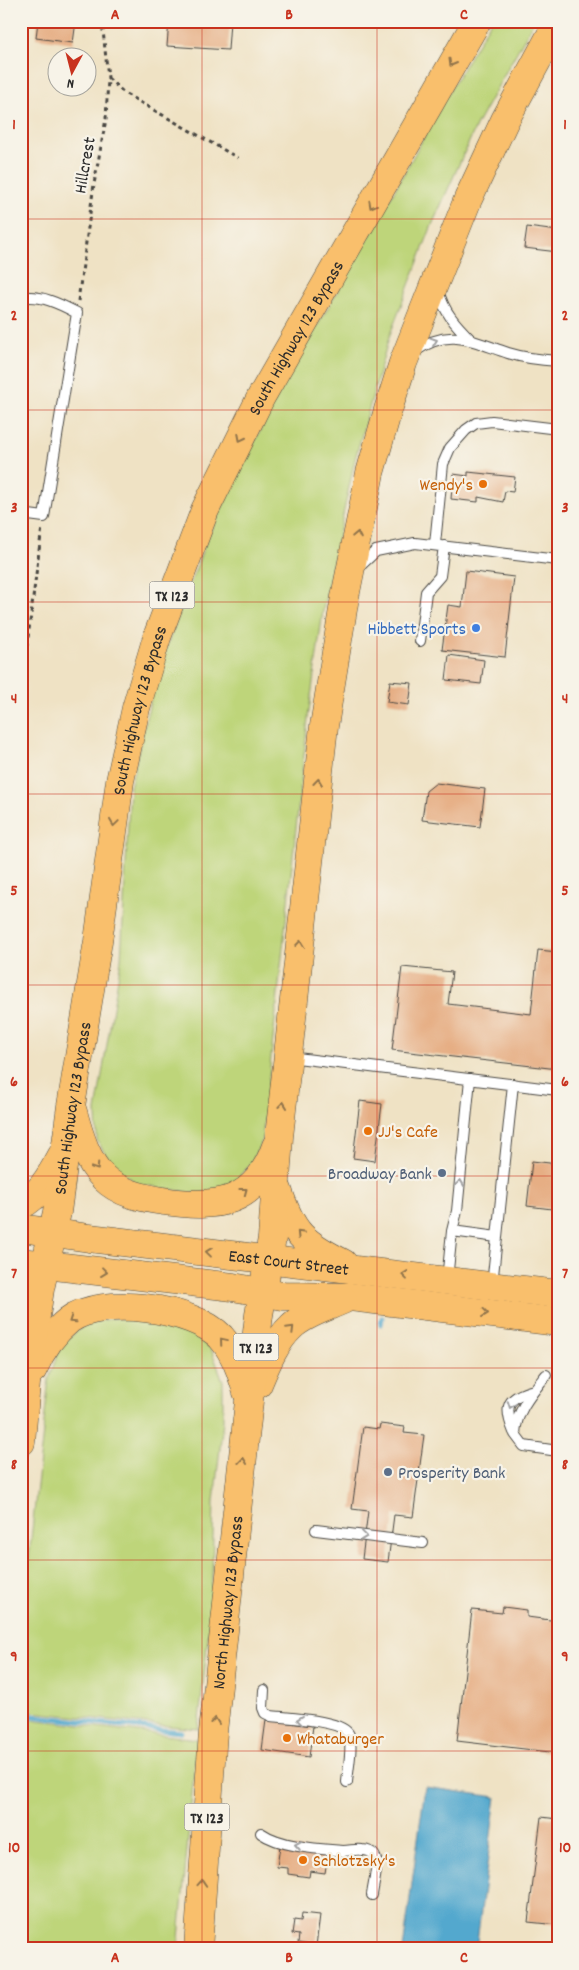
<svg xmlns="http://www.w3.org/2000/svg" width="579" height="1970" viewBox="0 0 579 1970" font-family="Dekko,sans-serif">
	<rect width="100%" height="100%" fill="#f7f3e8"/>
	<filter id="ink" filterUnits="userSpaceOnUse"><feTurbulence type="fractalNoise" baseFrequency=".02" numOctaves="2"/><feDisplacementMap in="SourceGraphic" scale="10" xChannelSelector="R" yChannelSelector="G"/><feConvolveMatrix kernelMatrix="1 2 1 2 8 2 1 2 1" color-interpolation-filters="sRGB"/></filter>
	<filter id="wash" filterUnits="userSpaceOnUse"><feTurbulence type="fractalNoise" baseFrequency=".0096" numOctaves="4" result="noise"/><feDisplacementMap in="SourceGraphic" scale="20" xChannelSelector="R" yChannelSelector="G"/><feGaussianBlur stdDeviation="1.12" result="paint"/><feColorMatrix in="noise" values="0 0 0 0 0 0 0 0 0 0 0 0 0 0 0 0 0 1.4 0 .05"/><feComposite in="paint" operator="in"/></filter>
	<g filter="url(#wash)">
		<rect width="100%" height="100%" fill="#efe2c4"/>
		<!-- green -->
		<path fill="#bed57a" stroke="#748052" d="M491,21h43l-57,103 -45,101 -43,112 -34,122 -31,145 -16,114 -46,422 -11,24 -20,20 -32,10 -61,-10 -26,-19 -15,-25 -1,-29 25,-151 9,-173 27,-114 51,-137 73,-148 83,-142 82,-149z
			M114,1318l47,5 27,8 23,18 12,32v40l-9,80 -3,109 -13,119 -177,-18v-82l28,-251 12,-33 25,-21z
			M21,1718l176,21 -19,210h-157z"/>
		<!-- water -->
		<path fill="#52a8ce" stroke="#3e6a7c" d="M425,1787l71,10 -20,152h-73z"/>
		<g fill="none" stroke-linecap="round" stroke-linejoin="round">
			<!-- stream -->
			<path stroke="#52a8ce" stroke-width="5" d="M381,1324l1,-6
				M24,1715l157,17"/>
		</g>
		<g id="blocks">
			<!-- building -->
			<path fill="#e6ae84" d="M38,21h38l-3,22 -37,-5z
				M169,21h61l-2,29 -61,-4z
				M527,227l31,4v21l-34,-4z
				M468,472l47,5 -2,15 -8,-1 -2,11 -25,-5v5l-27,-3 2,-25 15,2z
				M466,571l48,6 -9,80 -63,-7 6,-45 14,2z
				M449,655l35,5 -3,24 -35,-4z
				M390,681l22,2 -3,22 -22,-3z
				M436,783l49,6 -5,38 -58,-7 4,-29z
				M538,950l20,2v117l-166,-19 10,-83 50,5 -4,32 83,10z
				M360,1101l22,3 -7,57 -22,-3z
				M532,1161l26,3v48l-6,-1v-2l-25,-3z
				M380,1424l25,3 -1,6 20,2 -11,82 -19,-2 -6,47 -26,-3 6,-48 -16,-2 11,-82 16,2z
				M503,1607l24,3v7l31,4v132l-101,-12 15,-131 30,3z
				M266,1720l47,6 -4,31 -47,-7z
				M541,1817l17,2v106l-30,-3z
				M280,1846l48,7 -3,20 -15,-2 -1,6 -21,-3v-6l-11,-1z
				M302,1913l18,2 -4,31 -18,-3 1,-8 -7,-1 2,-14 7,1z"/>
		</g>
	</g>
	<g filter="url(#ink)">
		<use href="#blocks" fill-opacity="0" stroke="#484642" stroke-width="1"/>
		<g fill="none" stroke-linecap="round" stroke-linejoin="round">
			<defs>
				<path id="service" d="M438,290c6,22 17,34 33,50
					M21,298c19,-4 39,6 56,15l-33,204 -23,-3
					M414,352c35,-26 58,-11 94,1 16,5 33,7 50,8
					M435,544l8,-80 7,-16 16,-18 10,-7 16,-2 66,8
					M359,569l3,-5 14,-13 39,-8 143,17
					M420,641l6,-49 14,-16 4,-30
					M289,1057l269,33
					M452,1231l45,6
					M447,1280l5,-49 5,-20 13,-132
					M492,1285l21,-201
					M546,1375c-14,18 -30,36 -31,59l9,12 34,5
					M514,1432c-11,-26 -7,-35 20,-42
					M316,1530l107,13
					M264,1690l-1,18 2,5 6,3c16,2 73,4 78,19 4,10 -1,35 -2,47
					M261,1833c20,14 58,16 82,18 7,0 13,-2 19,-1 5,0 11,2 13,7 4,7 -2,29 -3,38"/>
				<g id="primary">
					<path d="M73,1112c6,22 14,50 31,66 15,15 38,20 59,23 55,8 93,3 113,-55"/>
					<path d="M278,1190c14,43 25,53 65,73"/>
					<path d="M21,1205c18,-8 32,-33 41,-50"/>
					<path id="s1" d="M21,1228l68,10 469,56"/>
					<path d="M21,1262l212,25 50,9 67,1 208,25"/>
					<path d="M33,1369c8,-18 20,-36 36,-49 32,-25 125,-12 152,17 14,16 20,35 26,55"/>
					<path d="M258,1384c8,-19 18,-43 33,-57 13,-13 35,-19 52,-27"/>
					<path id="s2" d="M21,1442l5,-59 14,-94 17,-77 14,-106 27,-165 22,-160 16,-73 21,-71 48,-127 56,-113 216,-376"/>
					<path id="s3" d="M198,1949l15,-217 36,-331 10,-86 13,-77 7,-101 45,-411 21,-129 25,-124 18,-63 15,-47 65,-164 37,-79 53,-98"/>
				</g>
			</defs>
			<!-- service casing -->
			<use href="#service" stroke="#484642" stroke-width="12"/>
			<!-- primary casing -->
			<use href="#primary" stroke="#484642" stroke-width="29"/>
			<!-- path -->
			<path stroke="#484642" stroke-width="3" stroke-dasharray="4 4" stroke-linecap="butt" d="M108,78l16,15 114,65
				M78,301l16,-117 12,-65 2,-41 -6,-57
				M21,693l21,-166"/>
			<!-- service -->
			<use href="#service" stroke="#fff" stroke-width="10"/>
			<!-- primary -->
			<use href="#primary" stroke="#f9bf6c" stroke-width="28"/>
		</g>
		<!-- one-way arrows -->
		<defs><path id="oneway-chevron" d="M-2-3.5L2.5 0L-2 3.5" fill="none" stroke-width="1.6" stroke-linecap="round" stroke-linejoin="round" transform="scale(1.25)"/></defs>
		<g stroke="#92754c">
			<use href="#oneway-chevron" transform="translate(452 63) rotate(120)"/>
			<use href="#oneway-chevron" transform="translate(372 205) rotate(119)"/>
			<use href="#oneway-chevron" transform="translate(241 438) rotate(117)"/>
			<use href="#oneway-chevron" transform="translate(357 535) rotate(-79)"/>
			<use href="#oneway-chevron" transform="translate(318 782) rotate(-84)"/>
			<use href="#oneway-chevron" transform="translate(114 823) rotate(98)"/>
			<use href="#oneway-chevron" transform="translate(300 944) rotate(-84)"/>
			<use href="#oneway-chevron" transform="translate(283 1105) rotate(-84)"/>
			<use href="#oneway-chevron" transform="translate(96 1167) rotate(56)"/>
			<use href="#oneway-chevron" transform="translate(244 1191) rotate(-37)"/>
			<use href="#oneway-chevron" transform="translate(300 1234) rotate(-134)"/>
			<use href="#oneway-chevron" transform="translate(209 1252) rotate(-173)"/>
			<use href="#oneway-chevron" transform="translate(104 1272) rotate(7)"/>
			<use href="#oneway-chevron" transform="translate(405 1275) rotate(-173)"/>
			<use href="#oneway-chevron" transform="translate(485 1313) rotate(7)"/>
			<use href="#oneway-chevron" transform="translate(72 1320) rotate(146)"/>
			<use href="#oneway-chevron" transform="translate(291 1329) rotate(-45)"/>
			<use href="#oneway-chevron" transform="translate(223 1341) rotate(-130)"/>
			<use href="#oneway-chevron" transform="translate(243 1461) rotate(-84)"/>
			<use href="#oneway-chevron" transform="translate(215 1721) rotate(-83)"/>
			<use href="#oneway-chevron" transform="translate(202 1883) rotate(-86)"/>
		</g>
		<g stroke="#a0a0a0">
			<use href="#oneway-chevron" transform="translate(434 341) rotate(-19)"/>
			<use href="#oneway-chevron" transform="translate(460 1183) rotate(-84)"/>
			<use href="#oneway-chevron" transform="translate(511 1405) rotate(110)"/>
			<use href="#oneway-chevron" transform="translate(364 1536) rotate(7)"/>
			<use href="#oneway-chevron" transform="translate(300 1720) rotate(-173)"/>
			<use href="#oneway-chevron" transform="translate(298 1845) rotate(-171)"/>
		</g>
	</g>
	<!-- grid -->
	<path fill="none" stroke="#c8321e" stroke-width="1" stroke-opacity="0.55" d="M202,21v1928M377,21v1928M21,219h537M21,410h537M21,602h537M21,794h537M21,985h537M21,1176h537M21,1368h537M21,1560h537M21,1751h537"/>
	<!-- markers -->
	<g fill="#e8710a" stroke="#f7f3e8" stroke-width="2">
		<circle cx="483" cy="484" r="5"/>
		<circle cx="368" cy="1131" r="5"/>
		<circle cx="287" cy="1738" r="5"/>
		<circle cx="303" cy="1860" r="5"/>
	</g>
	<circle fill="#3f7fe0" stroke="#f7f3e8" stroke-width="2" cx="476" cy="628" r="5"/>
	<g fill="#5c6f8a" stroke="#f7f3e8" stroke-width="2">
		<circle cx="442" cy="1173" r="5"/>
		<circle cx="388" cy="1472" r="5"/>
	</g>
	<g text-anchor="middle" stroke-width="4.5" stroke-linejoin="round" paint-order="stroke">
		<!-- shield labels -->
		<g fill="#f7f3e8" stroke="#686764" stroke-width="1">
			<rect x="149.5" y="581.5" width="45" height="27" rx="4"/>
			<rect x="233.5" y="1333.5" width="45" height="27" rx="4"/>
			<rect x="184.5" y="1803.5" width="45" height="27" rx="4"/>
		</g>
		<g font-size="16" font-weight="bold" fill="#2b2b2b">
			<text x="172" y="601">TX 123</text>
			<text x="256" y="1353">TX 123</text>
			<text x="207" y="1823">TX 123</text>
		</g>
		<!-- street labels -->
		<g font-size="18" fill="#2b2b2b" stroke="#f7f3e8">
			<text transform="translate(84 165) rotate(-80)" y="6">Hillcrest</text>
			<text dy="6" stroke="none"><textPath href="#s2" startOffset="1148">South Highway 123 Bypass</textPath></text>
			<text dy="6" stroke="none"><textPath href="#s2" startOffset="742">South Highway 123 Bypass</textPath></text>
			<text dy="6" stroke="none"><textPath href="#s2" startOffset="338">South Highway 123 Bypass</textPath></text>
			<text dy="6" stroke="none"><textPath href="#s1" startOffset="270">East Court Street</textPath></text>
			<text dy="6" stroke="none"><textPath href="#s3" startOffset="348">North Highway 123 Bypass</textPath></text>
		</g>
		<!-- food labels -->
		<g font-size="18" fill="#c56008" stroke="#f7f3e8" text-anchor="start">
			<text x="473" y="490" text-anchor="end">Wendy's</text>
			<text x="378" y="1137">JJ's Cafe</text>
			<text x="297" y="1744">Whataburger</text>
			<text x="313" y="1866">Schlotzsky's</text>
		</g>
		<!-- shop labels -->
		<g font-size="18" fill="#366cbe" stroke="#f7f3e8" text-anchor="end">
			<text x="466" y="634">Hibbett Sports</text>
		</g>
		<!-- service labels -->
		<g font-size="18" fill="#4e5e75" stroke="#f7f3e8" text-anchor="end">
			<text x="432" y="1179">Broadway Bank</text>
			<text x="398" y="1478" text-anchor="start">Prosperity Bank</text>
		</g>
	</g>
	<!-- margin -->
	<rect width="579" height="1970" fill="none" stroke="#f7f3e8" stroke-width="55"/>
	<!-- north arrow -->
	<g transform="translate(72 72) rotate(187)"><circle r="24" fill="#f7f3e8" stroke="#a5a39c"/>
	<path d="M0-4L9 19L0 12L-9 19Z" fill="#c8321e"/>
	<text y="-8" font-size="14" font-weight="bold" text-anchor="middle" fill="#2b2b2b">N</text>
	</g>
	<rect x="28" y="28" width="524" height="1914" fill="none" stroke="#c8321e" stroke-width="2"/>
	<g font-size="16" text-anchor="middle" font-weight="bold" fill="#c8321e">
		<text x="115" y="19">A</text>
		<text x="289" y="19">B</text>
		<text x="464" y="19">C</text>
		<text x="14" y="129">1</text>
		<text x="565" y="129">1</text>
		<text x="14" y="320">2</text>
		<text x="565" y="320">2</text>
		<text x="14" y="512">3</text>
		<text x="565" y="512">3</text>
		<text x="14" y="703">4</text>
		<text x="565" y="703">4</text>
		<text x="14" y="895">5</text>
		<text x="565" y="895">5</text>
		<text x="14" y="1086">6</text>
		<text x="565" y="1086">6</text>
		<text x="14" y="1278">7</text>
		<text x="565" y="1278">7</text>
		<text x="14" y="1469">8</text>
		<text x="565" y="1469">8</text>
		<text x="14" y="1661">9</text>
		<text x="565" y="1661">9</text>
		<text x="14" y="1852">10</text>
		<text x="565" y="1852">10</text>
		<text x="115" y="1962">A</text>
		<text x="289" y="1962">B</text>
		<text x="464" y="1962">C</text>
	</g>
</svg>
